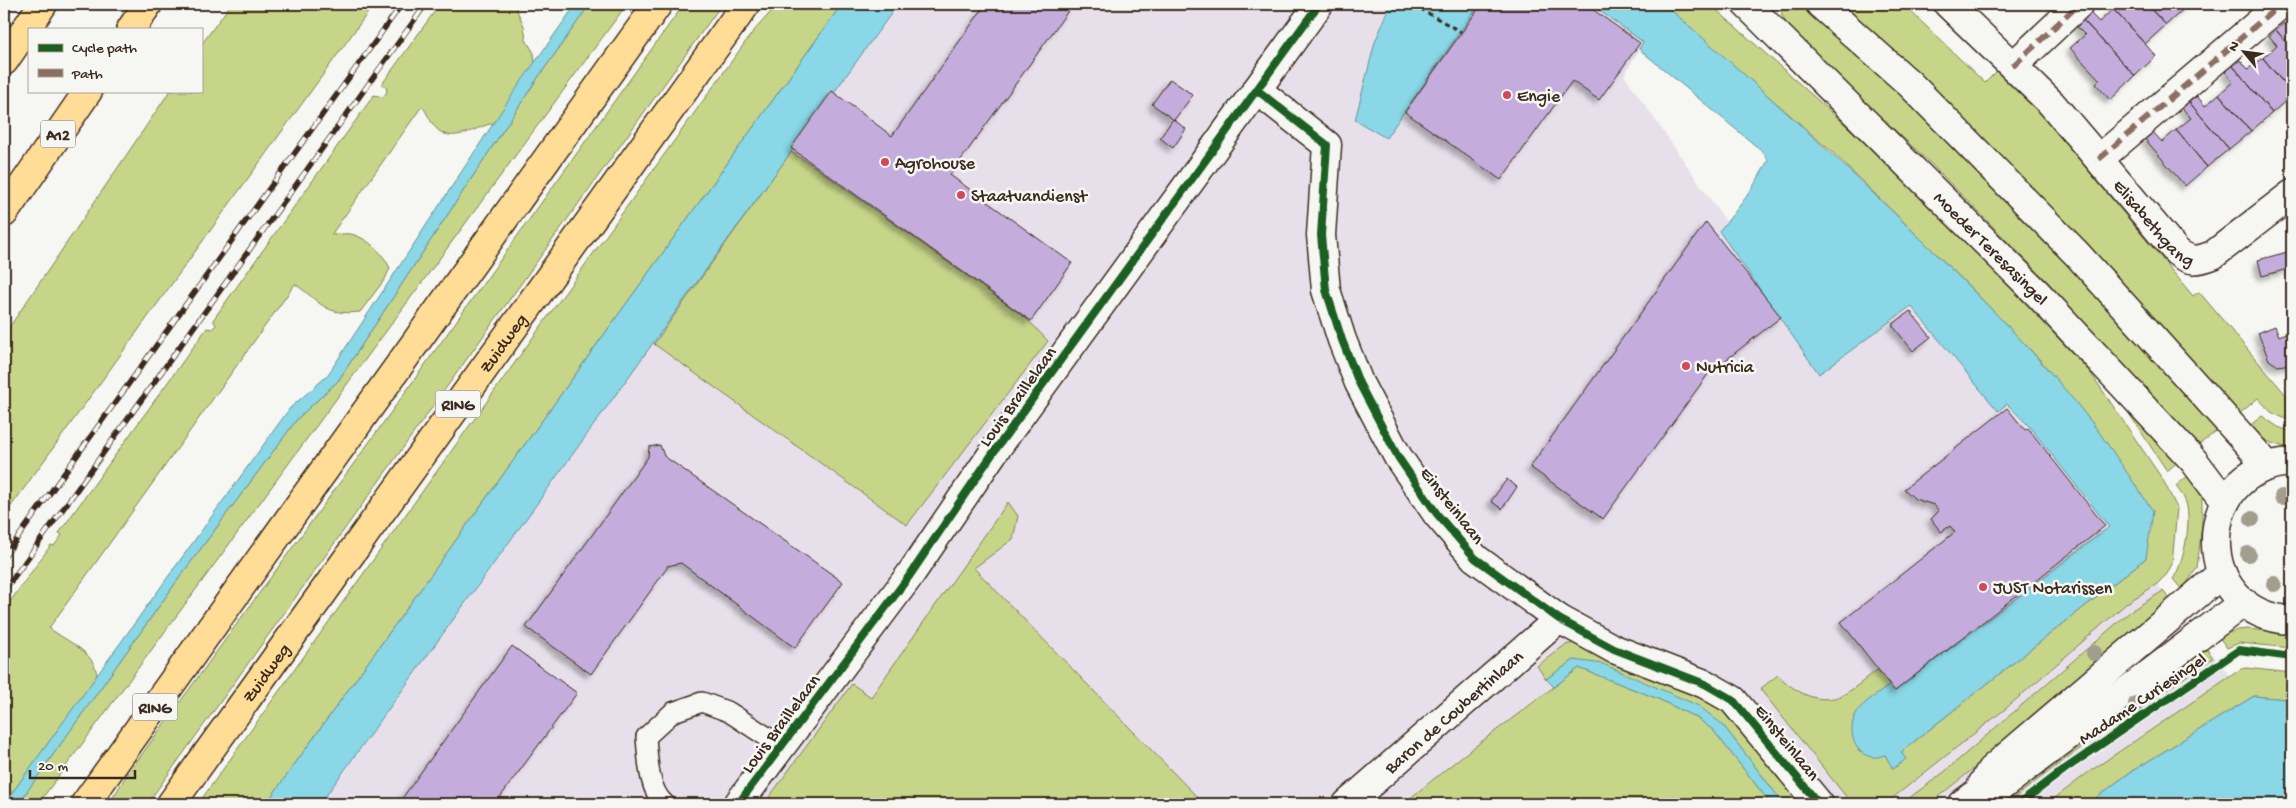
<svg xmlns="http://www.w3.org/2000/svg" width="2296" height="808" viewBox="0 0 2296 808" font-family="'Gochi Hand',sans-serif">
	<defs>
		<filter id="shadow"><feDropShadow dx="-4.5" dy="4.5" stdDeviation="2.5" flood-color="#0004"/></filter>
	</defs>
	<rect width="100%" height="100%" fill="#f6f6f2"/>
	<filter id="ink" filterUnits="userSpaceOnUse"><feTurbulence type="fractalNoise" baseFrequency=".02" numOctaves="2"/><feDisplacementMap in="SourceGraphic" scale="10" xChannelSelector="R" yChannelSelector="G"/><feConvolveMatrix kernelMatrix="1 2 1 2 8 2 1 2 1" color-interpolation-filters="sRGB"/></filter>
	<g filter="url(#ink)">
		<!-- built -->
		<path fill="#e7e0eb" d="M889,4h710l47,34 -22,37 197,283 90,-66 99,106 253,320 -124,86h-1855z"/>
		<!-- green -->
		<path fill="#c7d589" stroke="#818054" d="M231,4h143l-370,512v-181l166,-244h31v-46z
			M440,4h74l10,22 2,14 8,13 1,10 -40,60c-18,2 -43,24 -60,4 -5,-6 -8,-15 -13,-21l-91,129c5,0 14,-2 20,-1 17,4 32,19 39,34l-5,11 -25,33c-36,4 -39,-10 -65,-28l-246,344c18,14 46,23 48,48l-93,128v-194l47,-65 3,1 8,-11 -3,-2 148,-205 5,1 4,-4 -3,-5 161,-225 9,2 4,-5 -1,-5 -4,-3z
			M590,4h37l-589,800h-20l164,-230 116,-156 40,-37 197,-299z
			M684,4h38l-575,800h-38l17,-28 250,-343z
			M778,4h64l-576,800h-68l476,-663 78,-108z
			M1664,4h46l158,141 120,119 102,108 73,108 14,28 -5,56 -5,10 -10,10 -30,19 -123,107 -119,94h-33l-92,-115 18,-14c15,15 36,29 60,22 14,-5 28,-19 39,-27l13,15c-29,23 -46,26 -31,67l26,3 8,13 12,-9 -4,-7 245,-194 -30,-99 -23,-35 -53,-64 -71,-74 -136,-133z
			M1778,4h27c150,129 281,278 415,424l-24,19 -148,-165 -120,-121 -132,-123 -8,-9z
			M1836,4h67l82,79 15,-15 11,10 182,218 6,-4 93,110v20l-21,-10 -13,-14 -20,17z
			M791,152l21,13 214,153 22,23 -141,184 -253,-181z
			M2108,382l71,79 -12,10z
			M2262,416l16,11 14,5v16c-16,-2 -33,-8 -44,-21z
			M2190,474l7,9 5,15v27l-5,43 -15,22 -9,-11c11,-15 19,-59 13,-76 -2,-7 -7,-12 -10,-17z
			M1008,502l10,14 -5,23 -39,29 230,236h-440l88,-120 19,13z
			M2163,591l8,9 -140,123 -102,81h-28l42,-31 189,-163z
			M2247,629l45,4v15l-53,-5 -12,5 -8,-11 18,-7z
			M1575,643l130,53 28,21 68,87h-17l-61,-79 -149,-65 -28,19 -9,-13 28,-21z
			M2205,647l8,11 -141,96 -66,50h-18l69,-54z
			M1579,668l77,30 41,20 16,12 58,74h-368l58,-47z
			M2246,668l46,5v32l-6,-6 -32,-3 -125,77 -41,31h-41l42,-32 152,-103z"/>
		<!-- water -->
		<path fill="#89d7e7" stroke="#6a9297" d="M576,4h14l-55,78 -197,299 -40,37 -116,156 -164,230h-14l286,-396 37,-32 189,-287z
			M842,4h56l-578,800h-54z
			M1391,4h89l-94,134 -31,-18 20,-78z
			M1590,4h74c89,77 175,155 259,237 59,58 119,117 170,183 21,28 40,58 60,87l-7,47 -245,194 5,7 -13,10 -8,-14c-28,11 -41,-23 -28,-43 7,-11 23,-19 33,-27l5,6 214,-164 -80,-101 -22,-22 -9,7 -87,-105 -92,68 -100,-143c19,-22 36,-44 49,-71l-6,-9 -123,-102 4,-7z
			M1574,660l29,4 96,42 24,19 61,79h-13l-58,-74 -16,-12 -41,-20 -77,-30 -25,19 -8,-8z
			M2254,696l32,3 6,6v99c-27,0 -53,-7 -81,0h-123l41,-31z"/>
		<!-- building -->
		<path fill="#c4addc" stroke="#3b2a1e" filter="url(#shadow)" d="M986,4h87l-123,171 122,88 -41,58 -240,-173 41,-57 60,45z
			M1482,4h103l55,39 -41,57 -27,-19 -71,99 -96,-68z
			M2118,4h28l20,21 -21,19 -32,-35z
			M2146,4h38l3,2 -21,19z
			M2113,9l43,47 -21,20 -52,-56 7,-7 9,9z
			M2083,20l52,56 -25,24 -14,-16 4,-4 -30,-32 15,-13 -9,-9z
			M2284,23l8,9v17l-16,-19z
			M2276,30l16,19v44l-29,-35 14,-13 -8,-9z
			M2263,58l29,35v2l-20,18 -39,-47 7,-6 8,9z
			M2233,66l39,47 -21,18 -32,-37 14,-12 -8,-10z
			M1170,79l23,16 -19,25 -22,-16z
			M2219,94l32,37 -22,18 -40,-47 8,-6 8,10z
			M2189,102l40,47 -22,18 -31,-37 15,-12 -9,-10z
			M1173,119l13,10 -13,19 -13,-10z
			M2176,130l31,37 -22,19 -40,-47 8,-7 9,10z
			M1706,222l75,95 -59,46 -3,-4 -116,160 -73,-52z
			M2291,251l1,17 -30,8 -4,-16z
			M1910,311l21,26 -18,14 -21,-26z
			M2275,326l4,10 13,-6v40l-2,-6 -12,2 -9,-6 -11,-27z
			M2007,408l18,22 3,-2 77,98 -210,165 -54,-69 114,-90 -5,-6 -9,6 -10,-13 8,-8 -5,-6 -19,-6 -11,-10z
			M660,445l4,11 179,126 -48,66 -114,-85 -14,3v2l-76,106 -65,-47 122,-170 1,-10z
			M1507,479l10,8 -15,22 -11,-8z
			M512,646l65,47 -79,107 1,4h-101z"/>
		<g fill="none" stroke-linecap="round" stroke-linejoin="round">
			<defs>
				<path id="service" d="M665,804c-17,-14 -17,-46 -19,-67l27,-25 29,-10 27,10 52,34"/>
				<path id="pedestrian" d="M2013,66l66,-62
					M2099,159l182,-155"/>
				<g id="minor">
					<path id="s1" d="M1948,4l103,99 126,149c14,10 20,9 36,3l79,-61"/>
					<path d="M1257,90l70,55 -6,90 5,55 16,50 17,43 39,74 39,57 38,44 84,61 55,30 91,35 28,16 86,104"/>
					<path d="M738,804l172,-229 83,-122 326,-449"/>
					<path id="s2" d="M1347,804l212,-185"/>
				</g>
				<g id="tertiary">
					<path id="s3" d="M1746,4l292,290 156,167 31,41"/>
					<path d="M1820,4l90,80 167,170 191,212"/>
					<path d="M2292,462c-102,5 -101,154 0,158"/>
					<path d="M1982,785l9,-15 231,-197"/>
					<path d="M1962,804l15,-11 26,-8 241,-183"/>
				</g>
				<g id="primary">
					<path d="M85,804l573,-800"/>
					<path id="s4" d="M171,804l575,-800"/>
				</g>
				<path id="motorway" d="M131,29l17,-25
					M4,61l39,-57
					M4,213l84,-122"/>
			</defs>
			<!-- service casing -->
			<use href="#service" stroke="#3b2a1e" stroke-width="22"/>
			<!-- pedestrian casing -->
			<use href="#pedestrian" stroke="#3b2a1e" stroke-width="31"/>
			<!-- minor casing -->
			<use href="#minor" stroke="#3b2a1e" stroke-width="31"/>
			<!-- tertiary casing -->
			<use href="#tertiary" stroke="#3b2a1e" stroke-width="31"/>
			<!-- primary casing -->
			<use href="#primary" stroke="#3b2a1e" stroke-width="31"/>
			<!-- motorway casing -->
			<use href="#motorway" stroke="#3b2a1e" stroke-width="31"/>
			<!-- path -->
			<path stroke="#3b2a1e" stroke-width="3" stroke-dasharray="5 4" stroke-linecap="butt" d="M1412,4l49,28"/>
			<!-- service -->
			<use href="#service" stroke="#f6f6f2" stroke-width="19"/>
			<!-- pedestrian -->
			<use href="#pedestrian" stroke="#f6f6f2" stroke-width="28"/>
			<!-- minor -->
			<use href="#minor" stroke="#f6f6f2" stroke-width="28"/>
			<!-- tertiary -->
			<use href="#tertiary" stroke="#f6f6f2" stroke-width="28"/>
			<!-- primary -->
			<use href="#primary" stroke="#ffdd96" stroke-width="28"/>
			<!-- motorway -->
			<use href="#motorway" stroke="#ffdd96" stroke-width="28"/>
			<defs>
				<path id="rail" d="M4,557l398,-553
					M4,591l422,-587"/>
			</defs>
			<!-- rail casing -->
			<use href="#rail" stroke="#3b2a1e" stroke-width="5.5"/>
			<!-- rail -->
			<use href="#rail" stroke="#f6f6f2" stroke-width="4" stroke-dasharray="11" stroke-linecap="butt"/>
			<!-- quiet -->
			<path stroke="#8d6e63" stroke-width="6" stroke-dasharray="12 6" stroke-linecap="butt" d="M2013,66l66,-62
				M2099,159l182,-155"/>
			<defs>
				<path id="cycleway" d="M1257,90l70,55 -6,90 5,55 16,50 17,43 39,74 39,57 38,44 84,61 55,30 91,35 28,16 86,104
					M738,804l172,-229 83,-122 326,-449
					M2019,804l46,-35 174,-119 53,7"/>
			</defs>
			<!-- cycleway casing -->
			<use href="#cycleway" stroke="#f6f6f2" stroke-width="11"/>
			<!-- cycleway -->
			<use href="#cycleway" stroke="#1b5e20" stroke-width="8"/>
		</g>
		<!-- trees -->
		<g fill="#a29d8c">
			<circle cx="2282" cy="497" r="8"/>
			<circle cx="2252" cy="519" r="8"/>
			<circle cx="2248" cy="554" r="8"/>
			<circle cx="2274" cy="584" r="8"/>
			<circle cx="2094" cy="653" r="8"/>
			<circle cx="2136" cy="704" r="8"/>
		</g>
	</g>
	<!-- markers -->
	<g fill="#d1495b" stroke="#f6f6f2" stroke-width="2">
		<circle cx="1507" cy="95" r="5"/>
		<circle cx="885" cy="162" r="5"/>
		<circle cx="961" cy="195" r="5"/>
		<circle cx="1686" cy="366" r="5"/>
		<circle cx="1983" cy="587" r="5"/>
	</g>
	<g text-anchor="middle" stroke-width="5" stroke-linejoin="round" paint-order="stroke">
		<!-- shield labels -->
		<g fill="#f6f6f2" stroke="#73675e" stroke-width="1">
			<rect x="40.5" y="120.5" width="35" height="27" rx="4"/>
			<rect x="435.5" y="390.5" width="45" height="27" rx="4"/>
			<rect x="132.5" y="693.5" width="45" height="27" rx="4"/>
		</g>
		<g font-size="16" font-weight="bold" fill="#3b2a1e">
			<text x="58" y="140">A12</text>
			<text x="458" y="410">RING</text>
			<text x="155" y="713">RING</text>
		</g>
		<!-- poi labels -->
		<g font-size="18" fill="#3b2a1e" stroke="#f6f6f2" text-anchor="start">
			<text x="1517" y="101">Engie</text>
			<text x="895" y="168">Agrohouse</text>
			<text x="971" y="201">Staatvandienst</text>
			<text x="1696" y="372">Nutricia</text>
			<text x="1993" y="593">JUST Notarissen</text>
		</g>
		<!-- street labels -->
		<g font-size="18" fill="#3b2a1e" stroke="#f6f6f2">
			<text dy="6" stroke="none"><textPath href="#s1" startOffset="301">Elisabethgang</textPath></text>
			<text dy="6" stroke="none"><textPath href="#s3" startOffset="346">Moeder Teresasingel</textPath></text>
			<text dy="6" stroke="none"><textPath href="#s4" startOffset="568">Zuidweg</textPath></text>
			<text transform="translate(1017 396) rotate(-54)" y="6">Louis Braillelaan</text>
			<text transform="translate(1453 505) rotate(52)" y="6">Einsteinlaan</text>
			<text dy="6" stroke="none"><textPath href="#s4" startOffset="162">Zuidweg</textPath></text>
			<text transform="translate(2142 698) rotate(-34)" y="6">Madame Curiesingel</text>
			<text dy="6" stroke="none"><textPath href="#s2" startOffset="141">Baron de Coubertinlaan</textPath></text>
			<text transform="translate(780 723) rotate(-53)" y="6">Louis Braillelaan</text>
			<text transform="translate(1788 742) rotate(51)" y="6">Einsteinlaan</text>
		</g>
	</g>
	<!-- margin -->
	<rect width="2296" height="808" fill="none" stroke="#f6f6f2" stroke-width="20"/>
	<rect x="10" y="10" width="2276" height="788" fill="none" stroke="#3b2a1e" stroke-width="2" filter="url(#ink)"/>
	<!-- legend -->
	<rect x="28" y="28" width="175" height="65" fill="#f6f6f2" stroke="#aba49d"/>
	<rect x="38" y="44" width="25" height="8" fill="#1b5e20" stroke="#aba49d"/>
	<text x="72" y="52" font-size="15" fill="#3b2a1e">Cycle path</text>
	<rect x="38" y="69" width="25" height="8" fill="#8d6e63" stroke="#aba49d"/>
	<text x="72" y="78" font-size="15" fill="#3b2a1e">Path</text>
	<!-- north arrow -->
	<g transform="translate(2244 52) rotate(299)" stroke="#f6f6f2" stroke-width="4" paint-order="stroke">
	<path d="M0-4L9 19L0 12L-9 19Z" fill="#3b2a1e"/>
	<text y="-8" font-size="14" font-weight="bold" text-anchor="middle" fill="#3b2a1e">N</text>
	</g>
	<!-- scale -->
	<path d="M30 770v8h105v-8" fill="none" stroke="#3b2a1e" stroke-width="2.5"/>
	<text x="38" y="770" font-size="15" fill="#3b2a1e" stroke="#f6f6f2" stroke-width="4" paint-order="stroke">20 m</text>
</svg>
